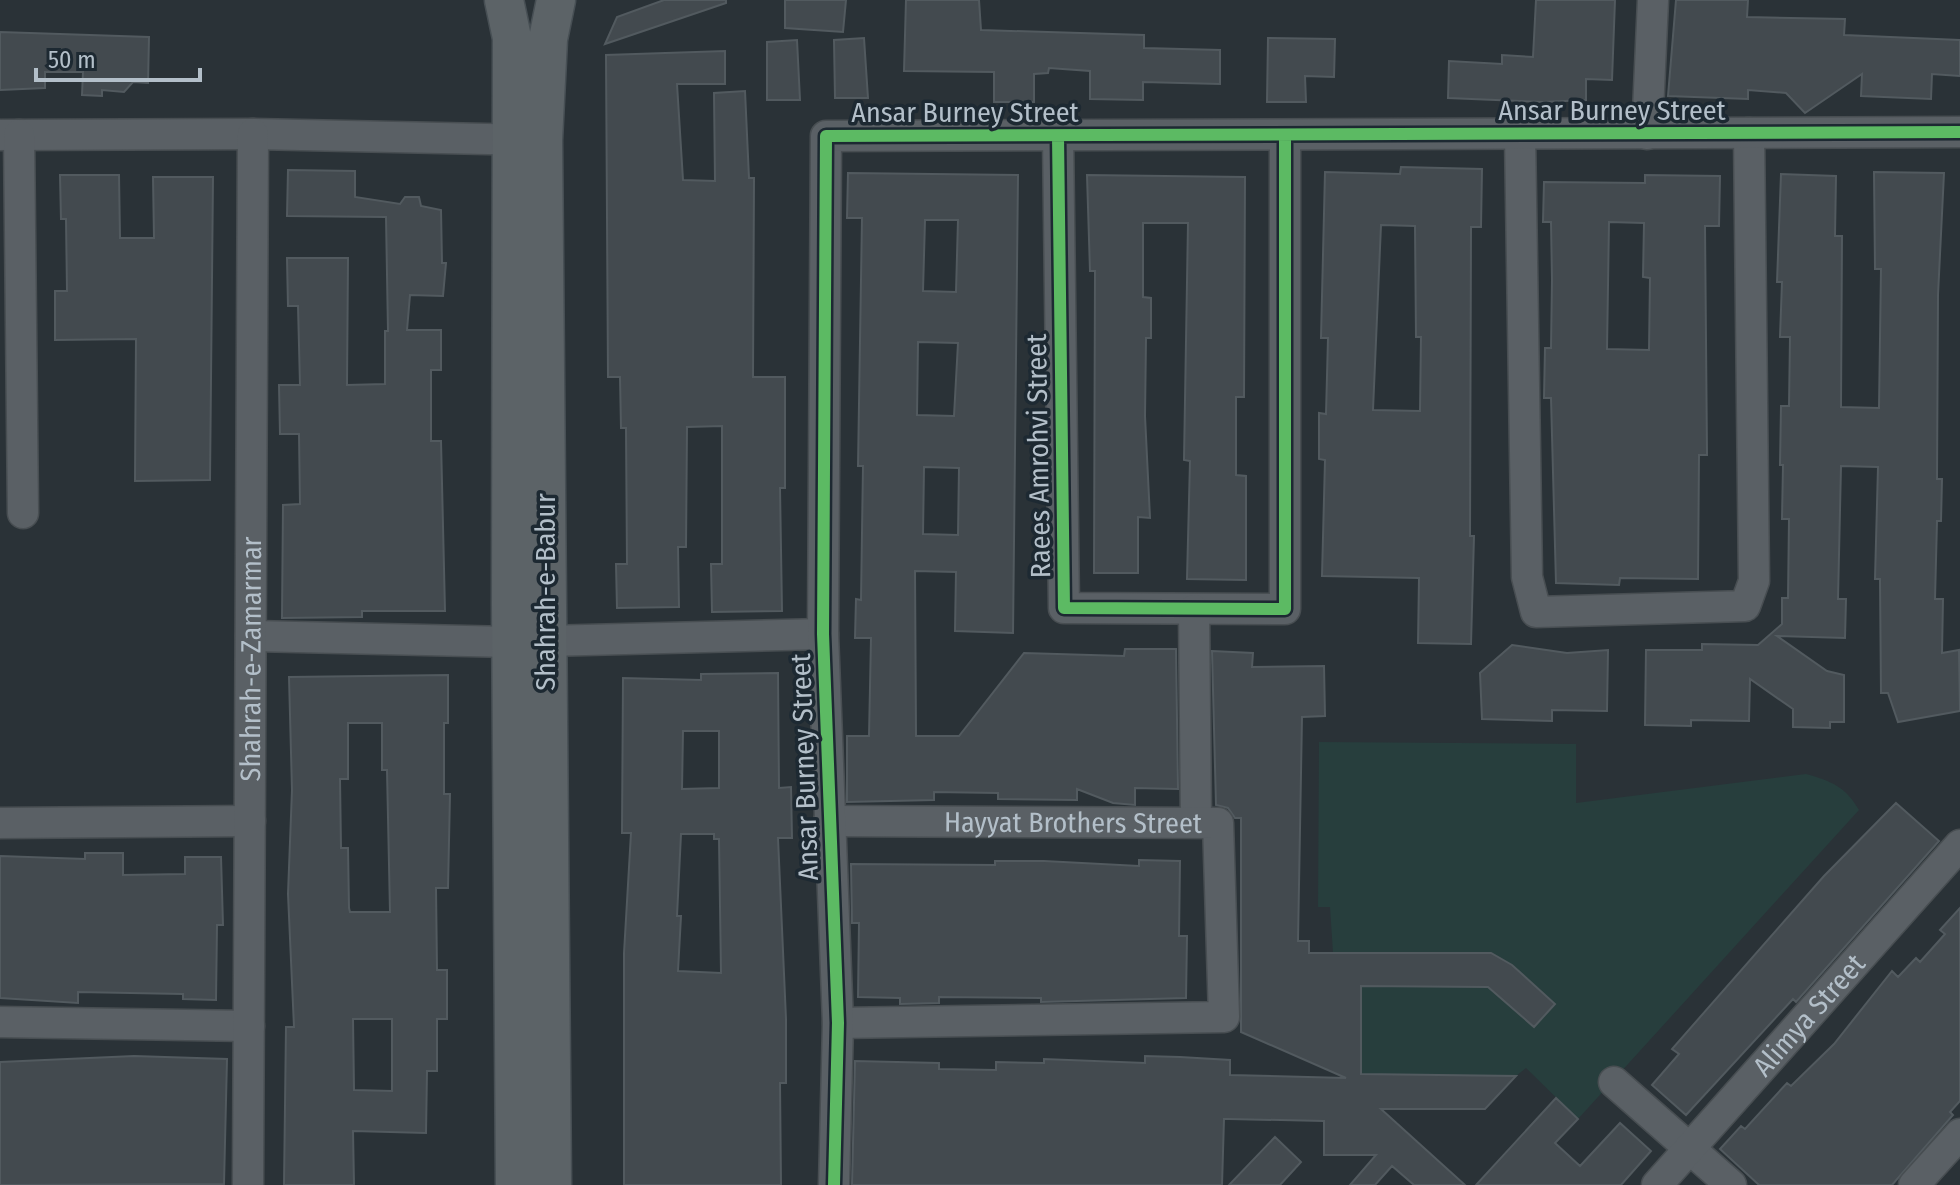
<svg xmlns="http://www.w3.org/2000/svg" width="1960" height="1185" viewBox="0 0 1960 1185" font-family="'Fira Sans Condensed',sans-serif">
	<rect width="100%" height="100%" fill="#2a3237"/>
	<!-- green -->
	<path fill="#273e3d" d="M1319,742l257,2v59l230,-29c25,7 40,13 53,36l-281,309 -52,-51 -10,8 -155,-2v-88l127,1 67,17 -43,-39 -21,-12h-158l-3,-46h-12z"/>
	<!-- building -->
	<path fill="#434a4f" stroke="#525a5f" stroke-width="2" fill-rule="evenodd" d="M664,0h62v3l-121,41 12,-27z
		M785,0h61l-3,32 -58,-4z
		M906,0h73l2,30 163,5v13l76,2v34l-77,-2v18l-53,-1v-28l-41,-3 -1,5 -14,1v28h-40v-30l-90,-1z
		M1536,0h79l-3,80 -26,-1v21l-43,2 -95,-4 1,-37 53,3v-9l31,2z
		M1676,0h72l-1,17 98,2 -1,16 116,5v36l-28,-2 -1,25 -70,-3 1,-22 -57,39 -19,-20 -38,-3v9l-80,-3z
		M0,32l149,5 -1,46 -15,-1 -9,10 -22,-2v6l-20,-1 1,-23h-38v16l-45,2z
		M864,38l4,60h-33l-1,-58z
		M1268,38l67,1 -1,38 -29,-1 1,26h-39z
		M797,40l3,60h-33v-58z
		M725,51v33h-48l6,96 32,1 -1,-88 31,-2 4,87h5l-1,199h32v111h-5l2,123 -70,1 -1,-48h11v-138l-35,1 -1,120h-8l1,60 -62,1 -1,-44h11l-1,-136h-5l-1,-51h-12l-2,-322z
		M1401,167l81,2 -1,58h-10l-1,309h4l-3,108 -53,-1 1,-65 -97,-2 3,-116 -6,-1v-46l7,1 2,-76h-7l4,-166 75,2zM1381,225l34,1 1,111h5l-1,74 -47,-1z
		M288,170l67,1v26l45,7 5,-7h14l2,9 20,4 1,53h4l-3,33 -33,-1 -3,35h34v40h-10v71h10l4,170h-83v6l-80,1 1,-113 17,-1 -1,-70h-19l-1,-49h21l-2,-79h-10l-1,-48h61l-1,127 38,-1v-53h3l-2,-114 -99,-1z
		M1874,172l70,1 -6,122 -1,184h5l-1,42h-4l-2,78h8l-1,54 17,-3 1,61 -62,11 -10,-29h-7l-1,-114h-5l3,-112 -37,-1 -3,133h8l-1,39 -68,-2 50,35 17,4v47h-14v6l-37,-1v-18l-43,-30 -1,42 -58,-1v6l-46,-1 1,-75h56v-6l56,1 24,-21v-26h6l1,-79h-7l1,-54h-3l1,-59h8l1,-69h-10l2,-55h-5l4,-108 55,2 -1,60h7l-1,171 38,1 2,-139h-6z
		M848,173l170,2 -5,458 -58,-2 1,-59 -41,-1 1,165h43l65,-83 100,3 1,-7h51l2,140 -43,-1v17l-22,-2 -36,-14v11l-79,-1v-6l-64,-1v8l-87,2v-66h22l2,-98h-16l1,-39 5,1 2,-134h-5l4,-248h-15zM925,220h33l-2,72 -33,-1zM918,342l40,1 -4,73 -37,-1zM924,467l35,1 -1,67 -35,-1z
		M60,175h59l1,63h34l-1,-61h60l-3,303 -75,1 1,-142 -81,1v-49h12l-1,-72h-5z
		M1087,175l158,2 -1,220h-8v78l10,1v104l-59,-1 3,-118 -6,-1 4,-237h-45v74l8,1v40h-5l-1,78 5,102 -12,-1v56h-44l1,-302h-5z
		M1645,175l75,1 -1,50h-14l2,229h-8l-1,124 -78,-1 -1,7 -63,-2 -5,-185h-7l1,-50h6l1,-68 -1,-58h-8l1,-40 101,1zM1609,222l35,1 -1,54 7,1 -1,72 -42,-1z
		M1512,645l55,8 41,-3 -1,61 -55,-1v11l-70,-2 -2,-46z
		M1212,651l41,2 -1,14 72,-1 1,50 -23,1 -4,224h11v12h182l21,12 43,39 -21,23 -46,-40 -127,-1v88l155,2 -31,33h-104l84,76h-51l-22,-19 -17,19h-25l26,-30h-52v-34l-95,-2h-5l-2,66h-370l3,-124 84,2v6l57,1v-8l48,1v-4l101,4v-7l35,1 50,3v15l116,3 -105,-46v-214h-6l-7,-10 -12,-3z
		M778,673l1,115 12,-1 1,51h-14l8,181v64h-6l1,102h-157v-232l7,-120h-9l1,-155 78,2v-6zM683,731h36v57l-37,1zM681,834h33v5h5l2,134 -43,-2 3,-55h-4z
		M448,675v48h-4v71h6l-2,94h-12l1,82h10v49h-10v52h-10l-1,62 -73,-2 1,54h-70l2,-158h8l-6,-133 4,-104 -3,-113zM348,723h34v47h5l3,142h-40l-1,-4 -1,-60h-7l-1,-69h8zM353,1019h39v72l-38,-1z
		M1896,803l43,38 -143,161 -3,-3 -107,116 -34,-30 27,-31 -7,-5 152,-173z
		M85,853h38v22l62,-1v-17h36l2,68h-6l-1,75 -33,-1v-5l-105,-2v11l-78,-5v-142l85,3z
		M1139,860l41,1 -1,75h8l-1,62 -145,4v-4l-102,-1v6l-39,1v-6l-42,-1 1,-74h-7l-1,-59 144,1v-4h49l95,5z
		M1960,908v193l-10,11 3,3 -61,70h-133l-39,-36 21,-23 4,3 42,-46 4,3 43,-42 58,-73 6,6 18,-19 4,4 25,-28 -5,-4z
		M134,1056l93,3 -3,125 -224,1v-123z
		M1556,1098l22,21 -23,24 25,23 40,-43 31,28 -30,34h-145z
		M1275,1137l26,25 -21,23h-51z"/>
	<g fill="none" stroke-linecap="round" stroke-linejoin="round">
		<defs>
			<g id="minor">
				<path d="M1647,134l6,-134"/>
				<path d="M0,135l253,-1 281,6"/>
				<path d="M19,135l4,378"/>
				<path d="M1520,135l7,442 9,35 209,-6 9,-25 -5,-448"/>
				<path d="M1058,136l6,472 221,1v-473"/>
				<path d="M1194,610l2,212"/>
				<path d="M251,636l261,6"/>
				<path d="M546,641l277,-7"/>
				<path id="s1" d="M829,821l389,2 6,194 -386,6"/>
				<path d="M0,823l250,-2"/>
				<path d="M0,1022l249,4"/>
				<path d="M1614,1082l117,103"/>
				<path id="s2" d="M248,1185l5,-1051"/>
				<path d="M834,1185l4,-162 -15,-389 3,-498 1134,-4"/>
				<path id="s3" d="M1657,1185l303,-340"/>
				<path d="M1914,1185l46,-51"/>
			</g>
			<path id="major" d="M504,0l8,38 -1,567 4,580
				M552,1185l-9,-1045 5,-101 8,-39"/>
		</defs>
		<!-- minor casing -->
		<use href="#minor" stroke="#484e52" stroke-width="33"/>
		<!-- major casing -->
		<use href="#major" stroke="#474f54" stroke-width="41"/>
		<!-- minor -->
		<use href="#minor" stroke="#5a6065" stroke-width="30"/>
		<!-- major -->
		<use href="#major" stroke="#5c6367" stroke-width="38"/>
		<defs>
			<path id="cycleway" d="M1058,136l6,472 221,1v-473
				M834,1185l4,-162 -15,-389 3,-498 1134,-4"/>
		</defs>
		<!-- cycleway casing -->
		<use href="#cycleway" stroke="#1d2932" stroke-width="17"/>
		<!-- cycleway -->
		<use href="#cycleway" stroke="#5cba63" stroke-width="12"/>
	</g>
	<g text-anchor="middle" stroke-width="7" stroke-linejoin="round" paint-order="stroke">
		<!-- street labels -->
		<g font-size="28" fill="#b3bfc9" stroke="#1d2932">
			<text x="1612" y="120">Ansar Burney Street</text>
			<text x="965" y="122">Ansar Burney Street</text>
			<text transform="translate(1038 456) rotate(-91)" y="10">Raees Amrohvi Street</text>
			<text transform="translate(545 592) rotate(-90)" y="10">Shahrah-e-Babur</text>
			<text dy="10" stroke="none"><textPath href="#s2" startOffset="526">Shahrah-e-Zamarmar</textPath></text>
			<text transform="translate(804 767) rotate(-92)" y="10">Ansar Burney Street</text>
			<text dy="10" stroke="none"><textPath href="#s1" startOffset="244">Hayyat Brothers Street</textPath></text>
			<text dy="10" stroke="none"><textPath href="#s3" startOffset="228">Alimya Street</textPath></text>
		</g>
	</g>
	<!-- scale -->
	<path d="M36 68v12h164v-12" fill="none" stroke="#b3bfc9" stroke-width="4"/>
	<text x="48" y="68" font-size="24" fill="#b3bfc9" stroke="#1d2932" stroke-width="6" paint-order="stroke">50 m</text>
</svg>
